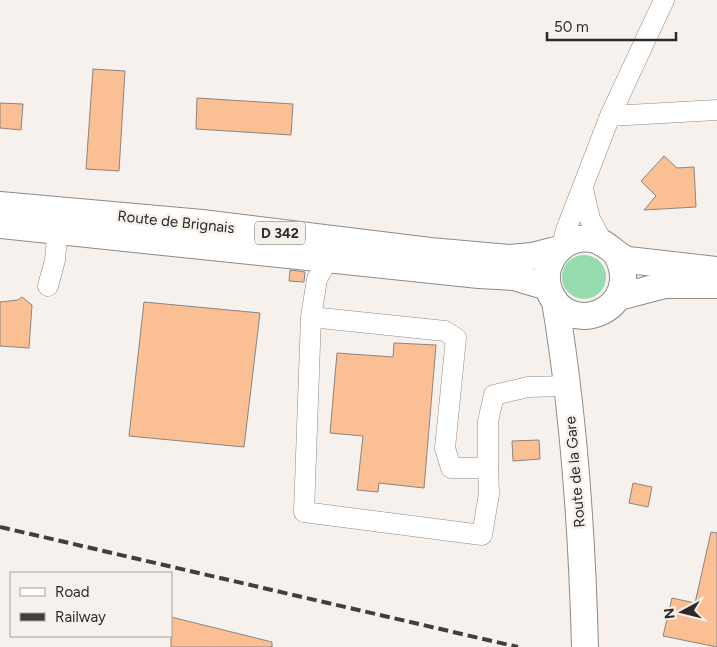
<svg xmlns="http://www.w3.org/2000/svg" width="717" height="647" viewBox="0 0 717 647" font-family="Figtree,sans-serif">
	<rect width="100%" height="100%" fill="#f6f1ec"/>
	<!-- green -->
	<path fill="#94dcad" d="M562 277a22 22 0 1 1 44 0a22 22 0 1 1-44 0Z"/>
	<!-- building -->
	<path fill="#fabf92" stroke="#8b8582" d="M93,69l32,2 -6,100 -33,-2z
		M197,98l96,6 -2,31 -95,-6z
		M0,103l23,1 -2,26 -21,-2z
		M664,156l13,12 17,-1 2,40 -52,3 12,-14 -15,-15z
		M290,270l15,2 -1,10 -15,-1z
		M22,297l10,8 -3,43 -29,-2v-44l18,-2z
		M144,302l116,11 -16,134 -115,-11z
		M394,343l42,2 -12,143 -45,-5 -1,9 -21,-2 6,-54 -33,-3 7,-80 56,4z
		M539,440l1,19 -27,2 -1,-20z
		M633,483l19,4 -4,20 -19,-4z
		M711,532l6,1v114l-54,-11 9,-38 23,5z
		M171,617l101,25v5h-101z"/>
	<g fill="none" stroke-linecap="round" stroke-linejoin="round">
		<defs>
			<path id="minor" d="M610,116l107,-6
				M583,189l7,30 13,24
				M562,246l4,-16 44,-114 54,-116
				M329,258l-12,21 -6,38 134,14 11,7 -11,110 6,20h37v-47l6,-26 34,-8 40,-1
				M48,286l7,-26 4,-43
				M311,317l-7,195 178,23 7,-41 -1,-26"/>
			<path id="major" d="M0,205l202,18 228,28 80,7 22,-2 27,-7
				M0,225l479,50 35,2 34,10
				M617,255c28,55 -50,86 -68,35 -9,-27 14,-56 43,-51 15,3 23,16 36,21l89,10
				M619,297l46,-12h52
				M555,301c19,114 27,231 30,346"/>
		</defs>
		<!-- minor casing -->
		<use href="#minor" stroke="#8f8a86" stroke-width="21"/>
		<!-- major casing -->
		<use href="#major" stroke="#8f8a86" stroke-width="28"/>
		<!-- minor -->
		<use href="#minor" stroke="#fff" stroke-width="20"/>
		<!-- major -->
		<use href="#major" stroke="#fff" stroke-width="26"/>
		<!-- rail -->
		<path stroke="#423e3d" stroke-width="4" stroke-dasharray="10 5" stroke-linecap="butt" d="M0,527l518,120"/>
	</g>
	<g text-anchor="middle" stroke-width="5" stroke-linejoin="round" paint-order="stroke">
		<!-- shield labels -->
		<rect fill="#f6f1ec" stroke="#696664" stroke-width="1" x="255" y="221.5" width="50" height="23" rx="4"/>
		<g font-size="14" font-weight="bold" fill="#2d2a29">
			<text x="280" y="238">D 342</text>
		</g>
		<!-- street labels -->
		<g font-size="15" fill="#2d2a29" stroke="#f6f1ec">
			<text transform="translate(176 222) rotate(6)" y="5">Route de Brignais</text>
			<text transform="translate(575 472) rotate(-95)" y="5">Route de la Gare</text>
		</g>
	</g>
	<!-- legend -->
	<rect x="10" y="572" width="162" height="65" fill="#f6f1ec" stroke="#a6a19e"/>
	<rect x="20" y="588" width="25" height="8" fill="#ffffff" stroke="#a6a19e"/>
	<text x="55" y="597" font-size="15" fill="#2d2a29">Road</text>
	<rect x="20" y="613" width="25" height="8" fill="#423e3d" stroke="#a6a19e"/>
	<text x="55" y="622" font-size="15" fill="#2d2a29">Railway</text>
	<!-- north arrow -->
	<g transform="translate(682 612) rotate(263)" stroke="#f6f1ec" stroke-width="4" paint-order="stroke">
	<path d="M0-4L9 19L0 12L-9 19Z" fill="#2d2a29"/>
	<text y="-8" font-size="14" font-weight="bold" text-anchor="middle" fill="#2d2a29">N</text>
	</g>
	<!-- scale -->
	<path d="M547 32v8h129v-8" fill="none" stroke="#2d2a29" stroke-width="2.5"/>
	<text x="554" y="32" font-size="15" fill="#2d2a29" stroke="#f6f1ec" stroke-width="4" paint-order="stroke">50 m</text>
</svg>
